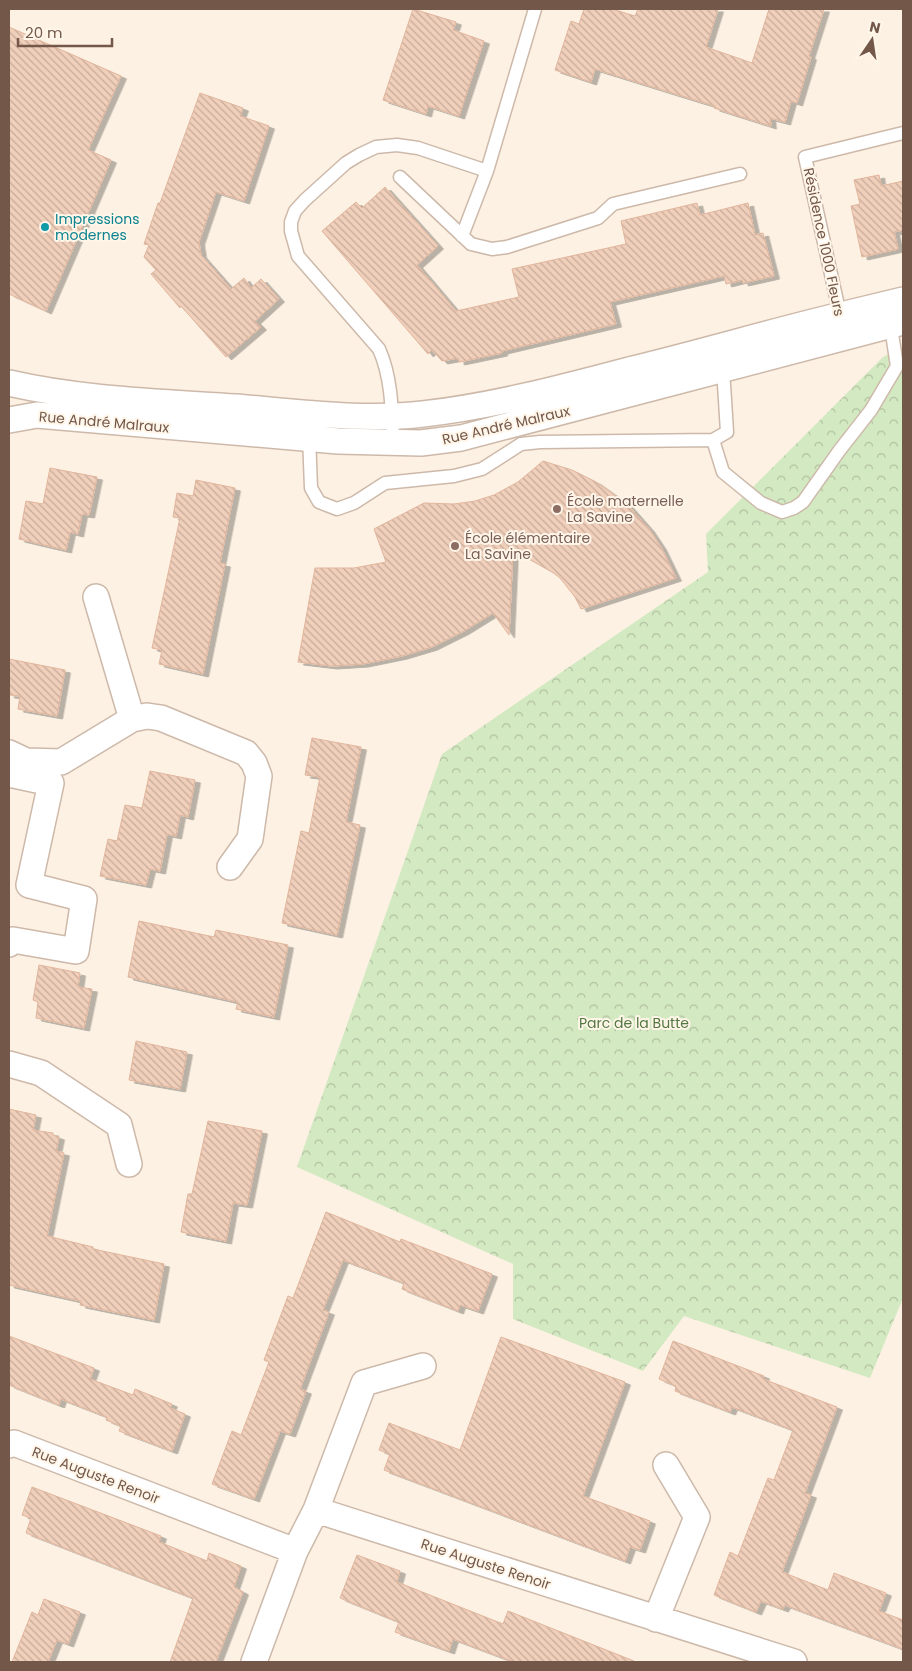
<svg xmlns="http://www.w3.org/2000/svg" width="912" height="1671" viewBox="0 0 912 1671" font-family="Poppins,sans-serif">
	<defs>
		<pattern id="park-crowns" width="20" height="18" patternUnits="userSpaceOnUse" patternTransform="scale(1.25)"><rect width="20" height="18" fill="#d3e9c2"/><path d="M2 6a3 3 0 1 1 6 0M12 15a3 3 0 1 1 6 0" fill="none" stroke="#b0c0a0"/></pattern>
		<pattern id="building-back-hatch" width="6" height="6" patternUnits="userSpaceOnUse" patternTransform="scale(1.25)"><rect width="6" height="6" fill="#f0cfbb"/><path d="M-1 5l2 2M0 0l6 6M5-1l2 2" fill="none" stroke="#c7ab9a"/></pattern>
		<filter id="shadow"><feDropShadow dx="5.5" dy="3" stdDeviation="0" flood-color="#0004"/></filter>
	</defs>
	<rect width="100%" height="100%" fill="#fcf1e3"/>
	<!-- park -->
	<path fill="url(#park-crowns)" d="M903,347v951l-33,80 -186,-62 -41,55 -130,-52v-55l-216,-97 145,-413 266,-182 -2,-38 177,-177z"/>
	<!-- building -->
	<path fill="url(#building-back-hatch)" stroke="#e2b59c" filter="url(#shadow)" d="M413,9l43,13 -3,8 31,11 -25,75 -31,-10 -2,8 -43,-14z
		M584,9h28l23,7 3,-7h80l-12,38 46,16 17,-54h55l-15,47 2,1 -14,46 -6,-2 -6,21 -15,-4 1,8 -57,-18 1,-2 -20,-6 -100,-31 -4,13 -36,-12 16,-49 8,3z
		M9,27l112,49 -33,74 23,10 -65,151 -37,-17z
		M200,93l43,15 -3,8 29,10 -25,75 -28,-9 -17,50 2,13 30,34 13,-11 7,10 10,-9 18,20 -24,22 6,6 -35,30 -45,-51 -1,2 -29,-34 5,-4 -12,-13 5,-12 -5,-1 14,-41h2z
		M879,175l2,11 22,-5v49l-9,2 4,17 -36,8 -11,-51 9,-2 -6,-24z
		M385,187l53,59 -21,19 39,46 63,-14 -7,-28 114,-25 -5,-23 76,-18 3,12 48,-12 7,32 8,-2 11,43 -31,7 -1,-3 -16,4 -2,-8 -114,26 6,22 -114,27v2l-43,9 -1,-4 -16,3 -10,-11 -4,4 -106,-123 34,-29 6,6z
		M543,461l29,9 24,12 31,22 22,25 12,18 15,31 -95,31 -6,-12 -15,-19 -8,-6 -39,-22 -4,85 -16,-22 -29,18 -32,16 -30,9 -39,8 -31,2 -34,-4 17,-94h39l32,-6 -12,-33 50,-26 30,1 21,-3 19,-6 24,-13z
		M50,468l47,9 -8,38 -7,-1 -4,20 -8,-2 -4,18 -47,-11 7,-38 17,3z
		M196,480l39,8 -15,75 5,1 -22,110 -44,-10 3,-14 -10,-2 28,-130 -7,-1 4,-24 16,3z
		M9,659l56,11 -8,46 -39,-7 2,-13 -11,-1z
		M312,738l49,9 -15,75 14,3 -23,110 -55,-12 19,-92 8,2 11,-56 -15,-2z
		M150,771l45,9 -7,37 -8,-2 -4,21 -9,-2 -7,37 -10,-2 -4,16 -46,-9 8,-37 9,2 8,-36 17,3z
		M139,921l75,16 2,-7 72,15 -14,72 -38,-8 2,-7 -110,-25z
		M39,965l41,8 -2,14 14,2 -8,39 -48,-10 2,-16 -5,-2z
		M136,1041l51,11 -7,37 -51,-9z
		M9,1109l27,6 -3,15 20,3v2l6,2 -3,14 8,2 -17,83 46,11v2l71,15 -10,56 -74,-15 1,-4 -72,-16z
		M208,1121l54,10 -15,74 -14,-2 -7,38 -45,-9 7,-38h4z
		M326,1212l74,30 1,-3 91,35 -14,37 -18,-6 -2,6 -56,-22 2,-6 -61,-23 -20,50 6,2 -29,77 6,2 -16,43 -10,-3 -26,68 -42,-15 20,-53 9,4 28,-73 -5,-2 24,-64 5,2z
		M9,1336l85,32 -4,11 43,16 2,-6 37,15 -2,4 15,6 -13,37 -53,-20 2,-5 -15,-6 1,-3 -46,-18 -2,6 -50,-20z
		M501,1337l124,45 -42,114 67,25 -10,29 -10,-3 -5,14 -241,-91 6,-16 -11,-4 10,-27 71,27z
		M673,1341l91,35 -1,3 74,28 -32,86 6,2 -29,77 46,18 6,-17 52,20 -7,18 24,9v29l-118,-44 -2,4 -22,-8 -5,11 -42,-17 16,-43 8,4 30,-78 6,2 19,-50 -61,-23 -2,5 -55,-21 1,-5 -17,-7z
		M32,1487l129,49 -2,6 48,19 2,-8 32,13 -7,21 9,5 -27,70h-46l23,-64 -167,-65 5,-15 -9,-3z
		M357,1555l43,16 -3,11 106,42 5,-13 126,50v1h-120l-61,-23 -4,12 -54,-19 4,-10 -59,-24z
		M44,1599l36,13 -12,32 -11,-4 -9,22h-36l20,-50 6,3z"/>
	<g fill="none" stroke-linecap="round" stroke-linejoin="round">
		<defs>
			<path id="lane" d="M400,177l71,67 21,5 15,-2 91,-29 15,-14 127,-30
				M462,236l25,-65
				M841,319l-36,-162 98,-24
				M309,436l2,52 8,14 18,7 17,-6 31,-20 69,-7 28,-7 39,-25 19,-2 173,-2 14,-8 -3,-48 -4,-19
				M713,440l10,32 38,31 21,9 12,-4 9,-6 36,-51 32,-41 26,-44 -7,-45
				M393,443c-1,-31 -1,-65 -14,-94l-81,-93 -7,-25v-9l4,-11 10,-11 41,-37 13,-8 17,-8 21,-2 21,3 69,23 48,-162"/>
			<path id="street" d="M9,383c74,17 151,19 227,24 59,5 129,14 187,7 70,-8 138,-26 206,-44 71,-17 141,-38 212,-55 21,-5 42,-10 62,-15
				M9,420l28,-5 301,26 83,2 40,-5 442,-116
				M96,597l36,122
				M9,753l17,8 35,1 71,-43 15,-3 14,2 85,35 8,10 5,13 -9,63 -20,28
				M9,774l42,9 -22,102 55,14 -8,52 -63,-11 -4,4
				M9,1064l32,9 78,52 10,39
				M9,1445l5,-2 281,108
				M316,1510l48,-127 59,-17
				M656,1619l41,-102 -31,-52
				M254,1662l41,-111 21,-41 478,152"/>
		</defs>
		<!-- lane casing -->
		<use href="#lane" stroke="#cdb9aa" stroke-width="15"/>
		<!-- street casing -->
		<use href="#street" stroke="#cdb9aa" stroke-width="28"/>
		<!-- lane -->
		<use href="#lane" stroke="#fff" stroke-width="12"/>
		<!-- street -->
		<use href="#street" stroke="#fff" stroke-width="25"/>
	</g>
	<!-- markers -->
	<circle fill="#0f9aa8" stroke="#fff6e9" stroke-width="2" cx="45" cy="227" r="5"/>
	<g fill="#8d6e63" stroke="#fff6e9" stroke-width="2">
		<circle cx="557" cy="509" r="5"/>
		<circle cx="455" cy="546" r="5"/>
	</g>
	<g text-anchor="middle" stroke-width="4" stroke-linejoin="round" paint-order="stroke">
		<!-- culture labels -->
		<g font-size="14" fill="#0d838f" stroke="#fff6e9" text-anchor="start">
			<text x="55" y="224">Impressions<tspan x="55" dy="16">modernes</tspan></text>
		</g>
		<!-- street labels -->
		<g font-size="14" fill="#73584a" stroke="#fff6e9">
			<text transform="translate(824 242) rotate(78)" y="5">Résidence 1000 Fleurs</text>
			<text transform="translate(104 422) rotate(5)" y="5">Rue André Malraux</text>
			<text transform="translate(506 425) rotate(-13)" y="5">Rue André Malraux</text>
			<text transform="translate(96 1475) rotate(21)" y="5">Rue Auguste Renoir</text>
			<text transform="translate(486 1564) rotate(18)" y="5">Rue Auguste Renoir</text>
		</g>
		<!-- education labels -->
		<g font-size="14" fill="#785e54" stroke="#fff6e9" text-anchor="start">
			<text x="567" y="506">École maternelle<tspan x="567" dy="16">La Savine</tspan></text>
			<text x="465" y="543">École élémentaire<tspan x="465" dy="16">La Savine</tspan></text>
		</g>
		<!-- park labels -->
		<g font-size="14" fill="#547842" stroke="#fff6e9">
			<text x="634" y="1028">Parc de la Butte</text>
		</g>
	</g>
	<!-- border -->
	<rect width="912" height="1671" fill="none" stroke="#73584a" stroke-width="20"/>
	<!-- north arrow -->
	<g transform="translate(872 40) rotate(13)" stroke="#fff6e9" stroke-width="4" paint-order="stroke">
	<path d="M0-4L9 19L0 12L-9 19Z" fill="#73584a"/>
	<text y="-8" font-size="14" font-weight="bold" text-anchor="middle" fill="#73584a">N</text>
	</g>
	<!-- scale -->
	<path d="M18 38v8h94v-8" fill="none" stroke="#73584a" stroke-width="2.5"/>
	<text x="25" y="38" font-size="15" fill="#73584a" stroke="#fff6e9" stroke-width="4" paint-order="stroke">20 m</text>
</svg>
